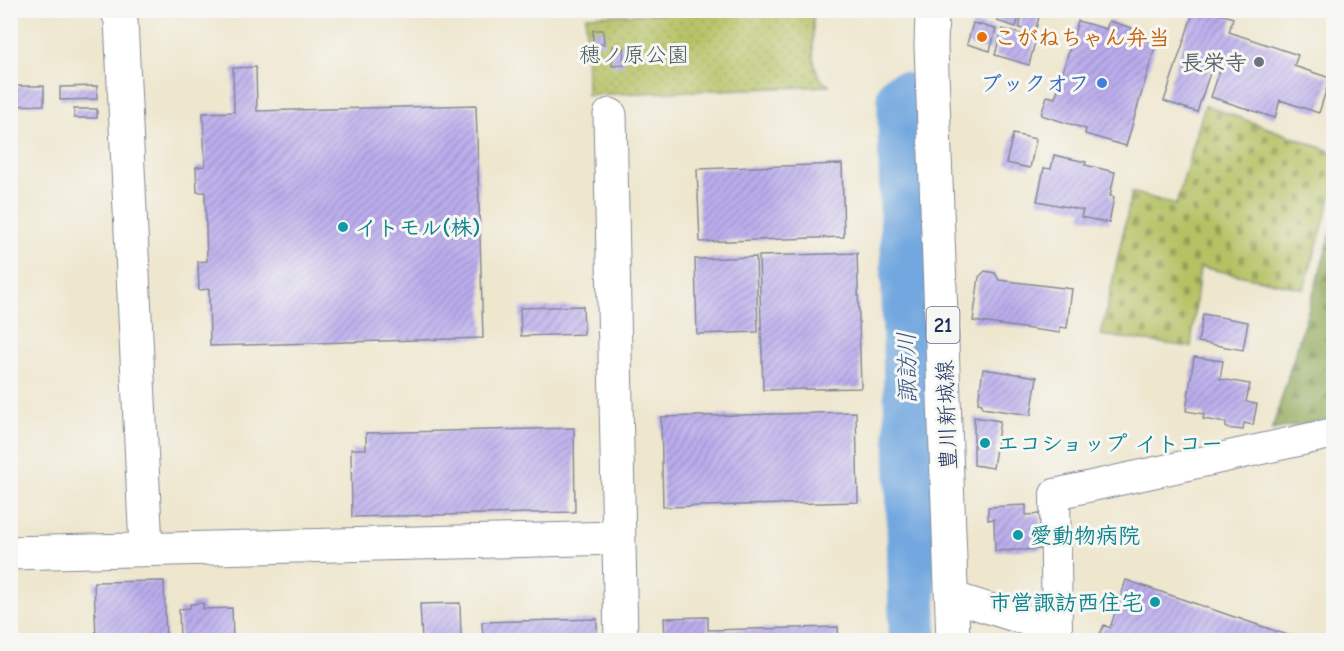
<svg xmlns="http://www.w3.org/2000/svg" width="1344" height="651" viewBox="0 0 1344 651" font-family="'Comic Neue','Klee One',sans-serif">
	<defs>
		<pattern id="forest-firs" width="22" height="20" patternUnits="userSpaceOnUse" patternTransform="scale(1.5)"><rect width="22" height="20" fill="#90a759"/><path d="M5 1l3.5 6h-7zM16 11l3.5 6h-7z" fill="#75884d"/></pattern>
		<pattern id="cemetery-stones" width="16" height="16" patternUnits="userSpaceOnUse" patternTransform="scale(1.5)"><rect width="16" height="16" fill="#b5c163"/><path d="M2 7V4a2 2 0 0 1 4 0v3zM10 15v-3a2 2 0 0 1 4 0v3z" fill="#929d55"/></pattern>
		<pattern id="park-dots" width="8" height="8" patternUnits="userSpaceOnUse" patternTransform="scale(1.5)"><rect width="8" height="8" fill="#b5c163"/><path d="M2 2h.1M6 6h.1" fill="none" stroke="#929d55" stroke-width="1.8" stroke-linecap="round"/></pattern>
		<pattern id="building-hatch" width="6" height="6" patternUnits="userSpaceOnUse" patternTransform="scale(1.5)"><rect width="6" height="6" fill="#bbaded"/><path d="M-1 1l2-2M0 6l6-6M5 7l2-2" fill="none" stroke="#978dc3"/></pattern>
	</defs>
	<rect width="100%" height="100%" fill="#f6f6f2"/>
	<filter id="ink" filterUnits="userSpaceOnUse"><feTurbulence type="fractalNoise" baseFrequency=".0167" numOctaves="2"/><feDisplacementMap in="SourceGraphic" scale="12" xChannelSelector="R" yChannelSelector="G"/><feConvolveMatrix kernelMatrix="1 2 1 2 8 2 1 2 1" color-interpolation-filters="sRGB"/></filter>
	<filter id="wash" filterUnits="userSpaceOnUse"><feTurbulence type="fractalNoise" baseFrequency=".008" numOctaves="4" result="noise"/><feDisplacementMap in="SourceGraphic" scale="24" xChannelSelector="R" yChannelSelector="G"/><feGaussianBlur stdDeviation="1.35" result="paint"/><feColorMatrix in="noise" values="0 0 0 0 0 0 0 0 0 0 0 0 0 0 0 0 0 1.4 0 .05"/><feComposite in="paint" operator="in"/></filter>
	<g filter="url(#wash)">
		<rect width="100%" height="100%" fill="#eee6cd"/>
		<!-- forest -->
		<path fill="url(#forest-firs)" stroke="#566b5c" stroke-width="1.5" d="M1333,227v191l-61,12z"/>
		<!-- cemetery -->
		<path fill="url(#cemetery-stones)" stroke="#687860" stroke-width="1.5" d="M1205,105l128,47v39l-29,98 -104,-22 -9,80 -90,-12 31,-143 44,13z"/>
		<!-- park -->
		<path fill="url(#park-dots)" stroke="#687860" stroke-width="1.5" d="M754,11h56l3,3c1,22 -6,62 17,72l-243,9 -1,-79z"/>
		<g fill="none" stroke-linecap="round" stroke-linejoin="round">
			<!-- river -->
			<path stroke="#72a7df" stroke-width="48" d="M901,96l12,544"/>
		</g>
		<g id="blocks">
			<!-- building -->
			<path fill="url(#building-hatch)" d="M1194,10h15l24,8 -4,14 69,23 -4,11 36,12 -11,35 -39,-13 -5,18 -64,-21 13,-39 -8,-3 -19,57 -33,-11z
				M999,12l20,5 -3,10 -19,-6z
				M1023,13l16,4 -4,15 -16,-4z
				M1078,21l28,8 3,-8 23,7 -3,8 27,8 -30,102 -41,-12 1,-5 -45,-14 6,-19 8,2z
				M973,23l23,6 -6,22 -23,-7z
				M1002,29l34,9 -7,27 -34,-10z
				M593,30h10l1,14h-11z
				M612,46h11l1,19 -12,1z
				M256,67l1,44 219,-6 7,233 -273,8 -1,-57 -10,1 -1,-28 9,-1 -2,-69h-8l-1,-25 9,-1 -2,-53 31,-1 -1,-44z
				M10,86h34v19l-34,1z
				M97,86v13l-37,1v-13z
				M74,109h23v9h-23z
				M1013,134l23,5 -6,29 -24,-5z
				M1054,155l32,7 -1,3 30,7 -5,24 4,1 -5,26 -28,-6 2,-7 -46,-9 7,-33 7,1z
				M842,164l2,73 -144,5 -3,-73z
				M857,253l4,135 -98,2 -4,-134z
				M756,257l2,75 -61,2 -2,-75z
				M985,271l10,2 4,7 73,9 -5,39 -7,-1v6l-87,-12 6,-44z
				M583,306l1,28 -63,2 -1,-28z
				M1203,314l45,8 -5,28 -45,-8z
				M1194,357l29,4 -3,18 30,5 -4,18 11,2 -4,21 -9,-2 -1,7 -17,-2v-5l-23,-4 1,-5 -18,-3z
				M983,369l54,8 -6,38 -49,-7v-4l-4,-1z
				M856,412l2,90 -195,5 -2,-90z
				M974,417l26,4 -7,47 -19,-3z
				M574,428l1,84 -223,5 -1,-68h15v-16z
				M1026,505v10l14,-1 1,35 -46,2 -1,-32 -6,1v-13z
				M1126,580l176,60h-167l-14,-4 -1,4h-23l7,-15 6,3z
				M164,581l2,59h-70l-2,-58z
				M203,603v6l29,-1 1,32h-53l-1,-31 11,-1v-4z
				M460,603l1,37h-39l-2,-36z
				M708,617v13l130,-3 1,13h-174l-1,-22z
				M597,619v21h-114l-1,-18z"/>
		</g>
	</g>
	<g filter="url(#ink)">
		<use href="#blocks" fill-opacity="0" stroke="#848a96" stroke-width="1.5"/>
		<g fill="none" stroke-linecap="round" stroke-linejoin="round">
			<defs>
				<path id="minor" d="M953,597l104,33v10
					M1057,630l-2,-136 279,-61"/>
				<path id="tertiary" d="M117,10l4,10 25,528
					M610,115l11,525
					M10,553l608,-15"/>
				<path id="primary" d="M932,10l-1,36 22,594"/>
			</defs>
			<!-- minor casing -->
			<use href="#minor" stroke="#848a96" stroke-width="32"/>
			<!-- tertiary casing -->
			<use href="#tertiary" stroke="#848a96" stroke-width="35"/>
			<!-- primary casing -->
			<use href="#primary" stroke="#848a96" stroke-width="35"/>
			<!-- minor -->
			<use href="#minor" stroke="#fff" stroke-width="30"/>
			<!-- tertiary -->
			<use href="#tertiary" stroke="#fff" stroke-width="33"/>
			<!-- primary -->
			<use href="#primary" stroke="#fff" stroke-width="33"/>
		</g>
	</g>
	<!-- markers -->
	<circle fill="#e8710a" stroke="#f6f6f2" stroke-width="2" cx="982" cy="37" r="6"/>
	<circle fill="#6b7280" stroke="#f6f6f2" stroke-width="2" cx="1259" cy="62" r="6"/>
	<circle fill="#3f7fe0" stroke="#f6f6f2" stroke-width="2" cx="1102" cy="83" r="6"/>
	<g fill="#0f9aa8" stroke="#f6f6f2" stroke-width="2">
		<circle cx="343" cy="227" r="6"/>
		<circle cx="985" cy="443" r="6"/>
		<circle cx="1018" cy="535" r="6"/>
		<circle cx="1155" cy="602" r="6"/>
	</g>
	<g text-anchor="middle" stroke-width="6" stroke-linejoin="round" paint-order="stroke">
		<!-- shield labels -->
		<rect fill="#f6f6f2" stroke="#5d6b8a" stroke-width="1.5" x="926.5" y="307" width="33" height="36" rx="4.5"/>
		<g font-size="21" font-weight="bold" fill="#1b2f5e">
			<text x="943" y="332">21</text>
		</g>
		<!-- food labels -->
		<g font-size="22" font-weight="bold" fill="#c56008" stroke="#f6f6f2" text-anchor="start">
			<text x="994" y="45">こがねちゃん弁当</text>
		</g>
		<!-- park labels -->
		<g font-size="22" fill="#495b60" stroke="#f6f6f2">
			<text x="634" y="62">穂ノ原公園</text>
		</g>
		<!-- worship labels -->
		<g font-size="22" font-weight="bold" fill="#5b616d" stroke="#f6f6f2" text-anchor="end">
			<text x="1247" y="70">長栄寺</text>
		</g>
		<!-- shop labels -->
		<g font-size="22" font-weight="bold" fill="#366cbe" stroke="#f6f6f2" text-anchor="end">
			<text x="1090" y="91">ブックオフ</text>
		</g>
		<!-- culture labels -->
		<g font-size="22" font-weight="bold" fill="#0d838f" stroke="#f6f6f2" text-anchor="start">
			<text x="355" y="235">イトモル(株)</text>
			<text x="997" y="451">エコショップ イトコー</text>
			<text x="1030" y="543">愛動物病院</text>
			<text x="1143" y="610" text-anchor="end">市営諏訪西住宅</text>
		</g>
		<!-- street labels -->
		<g font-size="22" fill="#1b2f5e" stroke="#f6f6f2">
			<text transform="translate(946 415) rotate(-92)" y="8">豊川新城線</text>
		</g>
		<!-- water labels -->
		<g font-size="24" font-style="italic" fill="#39598b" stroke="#f6f6f2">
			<text transform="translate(907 368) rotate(-91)" y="8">諏訪川</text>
		</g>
	</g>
	<!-- margin -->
	<rect width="1344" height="651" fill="none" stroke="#f6f6f2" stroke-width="36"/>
</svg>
